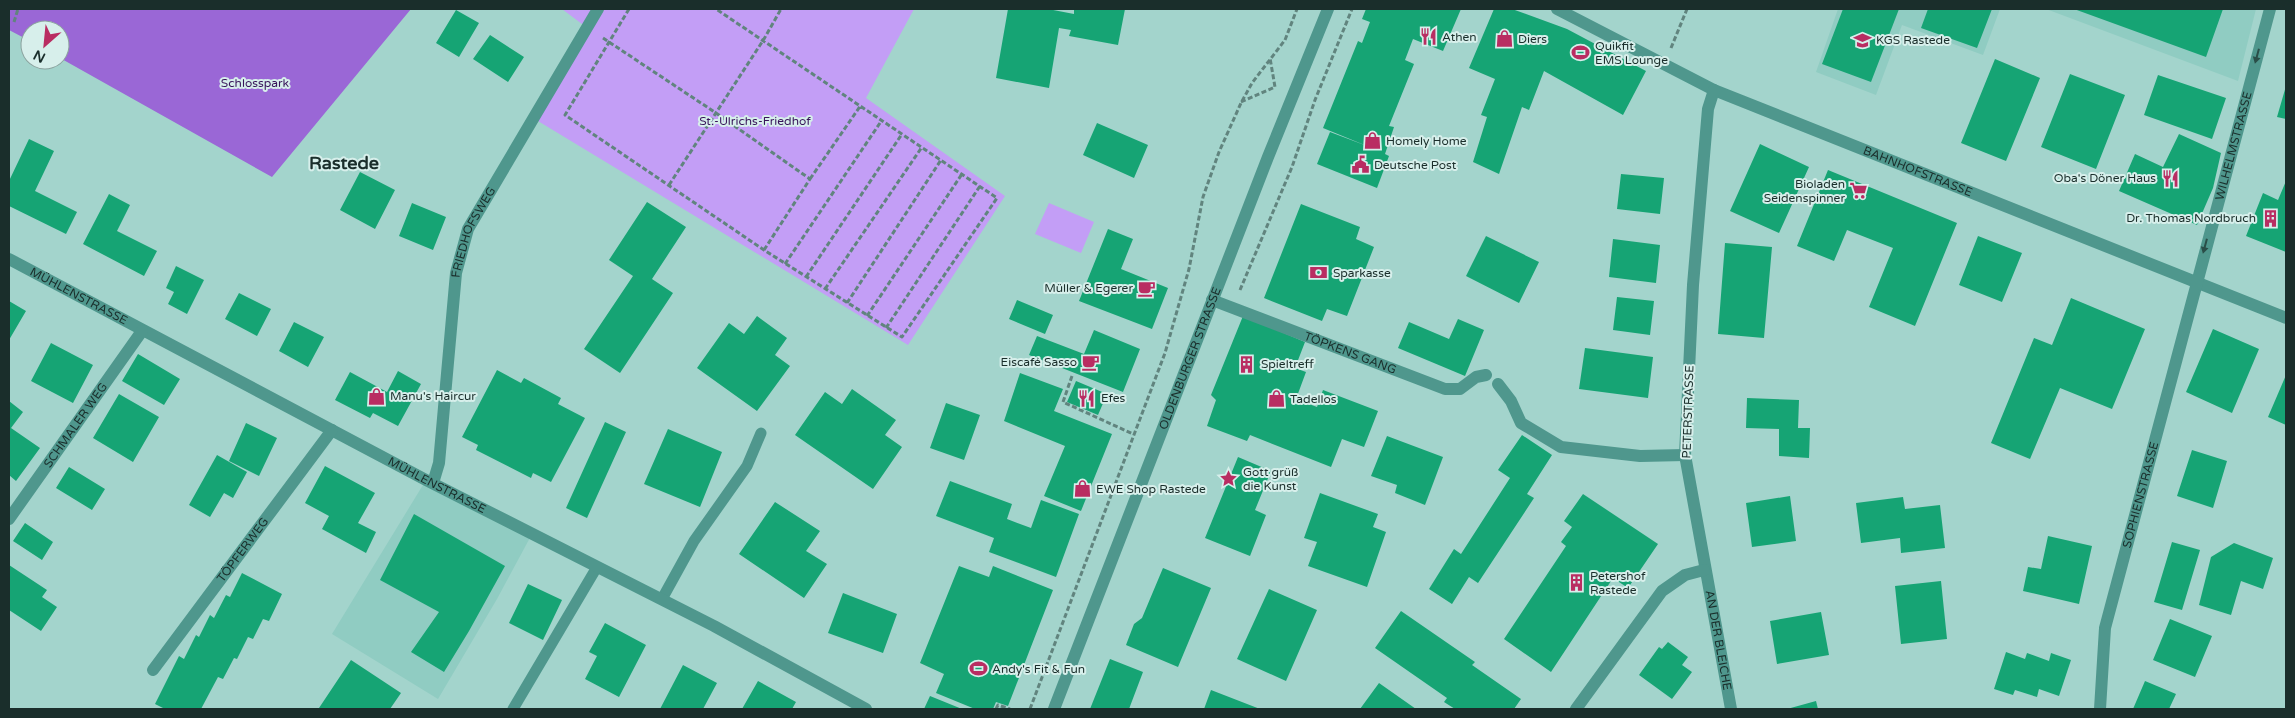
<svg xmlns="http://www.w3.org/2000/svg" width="2295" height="718" viewBox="0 0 2295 718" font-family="'Varela Round',sans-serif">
	<rect width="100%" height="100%" fill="#a3d4cc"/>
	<!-- built -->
	<path fill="#90ccc2" d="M1838,9h162l-17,46 -81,-30 -26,70 -60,-23z
		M2046,9h210l-18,72z
		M426,480l106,54 -35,65 -59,100 -106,-65z"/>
	<!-- green -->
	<path fill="#c39ef6" d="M562,9h352l-48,89 139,98 -97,149 -375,-227 53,-91z
		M1049,203l45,19 -13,31 -46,-19z"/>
	<!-- forest -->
	<path fill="#9a67d6" d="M9,9h402l-139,168 -212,-119v-28h-30v11l-21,-11z"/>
	<!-- building -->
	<path fill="#16a474" d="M1008,9h40l26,5v-5h51l-7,36 -49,-9 2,-6 -12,-2 -10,60 -53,-10z
		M1366,9h95l-18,42 -30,-12 -8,21 9,4 -25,62 5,1 -9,27 4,2 -12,32 -60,-24 13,-32 37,14 -44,-18 35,-87 4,2 8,-21 -8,-3z
		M1494,9h18l55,20 79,42 -23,44 -79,-44 -15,39 -7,-3 -23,67 -26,-12 14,-45 -6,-2 14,-36 -26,-11z
		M1843,9h56l-28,73 -49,-18z
		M1928,9h64l-15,39 -56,-20z
		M2074,9h149l-17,48z
		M456,10l23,13 -20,34 -23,-14z
		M490,35l34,22 -16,25 -35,-23z
		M1995,59l45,19 -34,83 -45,-18z
		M2070,74l55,21 -29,74 -55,-22z
		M2158,75l68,23 -14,41 -68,-24z
		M2286,86v33l-9,-2z
		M1097,123l51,22 -14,33 -51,-23z
		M2179,134l42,19 -8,35 -16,37 -78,-34 16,-37 28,13z
		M29,139l25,12 -19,40 42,21 -11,22 -57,-28v-25z
		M1760,144l49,23 -30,66 -49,-22z
		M1828,170l129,53 -42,103 -46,-19 24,-59 -46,-18 -13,31 -37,-15z
		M360,172l35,18 -20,39 -35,-19z
		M1621,174l43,4 -4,36 -43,-5z
		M2286,181v71l-40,-16 17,-43 15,7z
		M109,194l21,11 -13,26 40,20 -13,25 -61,-32z
		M647,202l39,25 -34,52 21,14 -53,80 -36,-24 49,-73 -24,-16z
		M412,203l34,14 -13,33 -34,-14z
		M1301,204l59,23 -4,12 18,8 -27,69 -20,-7 -5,12 -58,-23z
		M1108,229l25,10 -12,30 47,19 -16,41 -73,-28z
		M1486,236l53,26 -20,41 -53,-27z
		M1978,236l44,17 -20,49 -43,-17z
		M1613,239l47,6 -4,38 -47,-6z
		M1725,243l47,4 -8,91 -46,-4z
		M176,266l28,14 -17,34 -19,-10 6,-12 -8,-4z
		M239,293l32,16 -14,27 -32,-17z
		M1617,297l37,4 -4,34 -37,-5z
		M2071,298l74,31 -33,80 -52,-21 -30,71 -39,-16 43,-105 18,7z
		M1017,300l36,15 -8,19 -36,-15z
		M9,301l17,10 -17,29z
		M757,316l30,22 -12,17 15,11 -33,45 -60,-43 32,-45 15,11z
		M1243,316l62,26 -10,26 11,4 -10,27 21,8 6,-17 55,21 -14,36 -22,-8 -11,28 -81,-32 -3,6 -40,-15 9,-26 -5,-5z
		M1458,319l26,11 -19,46 -67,-28 11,-26 40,17z
		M294,322l30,15 -16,30 -29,-16z
		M2213,329l46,20 -27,64 -46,-21z
		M1094,330l46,19 -17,43 -94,-37 8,-19 47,18z
		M51,343l42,22 -20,38 -42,-22z
		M1585,348l68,9 -5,41 -69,-9z
		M138,354l42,25 -16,26 -42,-24z
		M497,370l24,13 3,-5 37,20 -3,6 27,14 -34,64 -18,-9 -2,5 -55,-28 2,-5 -16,-8z
		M398,371l23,13 -23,42 -25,-13 -3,5 -35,-18 15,-28 37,20z
		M1020,373l43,16 -9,22 58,23 -31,77 -37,-15 21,-50 -61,-25z
		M2286,375v50l-18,-8z
		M1076,381l31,13 -9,21 -31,-13z
		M852,389l44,31 -11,15 17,12 -29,42 -78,-54 30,-43 17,12z
		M119,394l40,23 -26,45 -40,-24z
		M1747,398l52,2 -1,28h12l-1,30 -30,-2v-27l-33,-1z
		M9,401l14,11 -12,16 29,20 -24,33 -7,-6z
		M946,403l34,12 -16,45 -34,-12z
		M605,422l21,10 -39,86 -21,-10z
		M246,423l31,15 -18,38 -30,-15z
		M668,429l54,23 -22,55 -56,-23z
		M1522,435l30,20 -25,39 7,4 -56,85 -9,-6 -17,27 -23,-15 25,-40 7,5 49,-76 -12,-8z
		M1387,436l56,21 -18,48 -30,-12 2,-8 -26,-9z
		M2192,450l35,11 -14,47 -36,-12z
		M217,455l30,17 -14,26 -9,-5 -14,24 -21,-12z
		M1238,457l33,14 -16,39 11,5 -16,41 -45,-18z
		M325,466l50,27 -17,30 18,9 -10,21 -44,-24 7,-13 -24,-13z
		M69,467l36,22 -13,21 -36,-22z
		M950,481l62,23 -5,15 24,9 10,-28 38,14 -23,63 -67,-25 5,-14 -58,-22z
		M1320,493l58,21 -5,13 13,5 -19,55 -59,-21 9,-24 -13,-4z
		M1583,494l75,50 -30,44 -15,-10 -62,94 -47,-33 62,-93 -5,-4 11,-15 -8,-6z
		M1790,496l6,45 -44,6 -6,-44z
		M1903,497l2,12 35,-4 5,43 -44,5 -1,-15 -39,5 -5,-40z
		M775,502l45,29 -14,20 21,13 -23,34 -65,-44z
		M414,514l91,52 -36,65 -25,41 -33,-20 28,-40 -59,-32z
		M25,523l28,19 -11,18 -29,-19z
		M2048,536l44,10 -13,58 -56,-13 5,-24 13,2z
		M2172,542l28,8 -18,60 -28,-8z
		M2234,543l39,15 -10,31 -22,-8 -10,34 -32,-10 12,-48z
		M9,565l38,25 -5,7 15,10 -16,24 -32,-21z
		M959,566l30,11 4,-11 60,24 -45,116 -12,-4 -3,7h-18l-39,-16 8,-19 -24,-11z
		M1163,568l48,20 -33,79 -52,-22 8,-21 8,-6z
		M242,573l40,21 -13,27 -6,-2 -10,20 -5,-2 -11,22 -3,-1 -11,21 -5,-2 -17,32h-36l-10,-5 24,-48 5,3 12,-24 3,2 11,-22 4,3 12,-23 4,2z
		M1941,581l6,58 -46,5 -6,-58z
		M528,584l34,16 -19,40 -34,-17z
		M1269,589l48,21 -31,71 -49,-22z
		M843,593l54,21 -14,39 -55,-20z
		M1401,611l74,51 -3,3 49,34 -7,10h-59l-11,-7 3,-4 -72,-50z
		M1821,612l8,43 -52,9 -7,-43z
		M2170,619l42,17 -17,41 -42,-17z
		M605,623l41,22 -27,52 -34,-18 12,-23 -8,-4z
		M1668,642l20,15 -6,8 10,7 -20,27 -33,-24 20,-28 3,2z
		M2006,652l19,7 2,-6 22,8 2,-8 20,7 -12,36 -20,-7 -2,8 -22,-7 -2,5 -19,-6z
		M1110,659l33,13 -14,37h-39z
		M351,660l50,33 -11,16 -71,-1z
		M683,665l34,18 -14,26h-43z
		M758,681l38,21 -4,7h-50z
		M2145,681l31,13 -7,15h-36z
		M1379,683l37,26h-56z
		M1211,690l49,19h-56z
		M930,696l32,13h-38z
		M1816,701l2,8h-31z"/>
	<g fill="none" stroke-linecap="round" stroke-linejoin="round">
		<!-- path -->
		<path stroke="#61847e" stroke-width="3" stroke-dasharray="5 2.5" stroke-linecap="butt" d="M629,9l-64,106 199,135 138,87 95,-139 -281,-189
			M14,22l4,-13
			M603,38l113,75 94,66 -46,71
			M1671,48l16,-39
			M1241,102l34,-15 -5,-29
			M810,179l51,-74
			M669,185l95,-146 17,-30
			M785,264l97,-144
			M806,277l96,-143
			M825,289l97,-142
			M1240,290l52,-123 23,-67 37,-91
			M847,303l94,-143
			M867,316l95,-142
			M886,328l94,-142
			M1072,376l-9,26 70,32
			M996,709l2,-4 12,4
			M1030,709l135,-356 24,-84 14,-72 16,-45 22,-49 11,-20 33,-43 12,-31"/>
		<!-- service -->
		<path stroke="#4f978d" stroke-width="11" d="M662,599l32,-58 53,-75 14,-33
			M513,709l84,-142"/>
		<!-- minor -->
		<g stroke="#4f978d" stroke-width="12">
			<path id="s1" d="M1557,9l157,81 572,228"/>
			<path id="s2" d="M1714,90l-6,19 -15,176 -8,170 46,254"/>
			<path id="s3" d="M9,259l417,221 288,146 152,83"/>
			<path id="s4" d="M1212,300l233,89h15l16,-12 10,-2"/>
			<path d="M1498,384l13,17 10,22 40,24 79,9 45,-1"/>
			<path id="s5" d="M433,483l6,-20 17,-190 12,-44 130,-220"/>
			<path id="s6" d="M9,519l133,-188"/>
			<path id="s7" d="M153,670l179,-240"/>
			<path d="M1576,709l86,-118 23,-16 19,-5"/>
			<path id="s8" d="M2100,709l5,-81 165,-619"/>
		</g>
		<!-- tertiary -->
		<path stroke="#4f978d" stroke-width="12" id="s9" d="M1054,709l214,-552 60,-148"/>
	</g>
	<!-- one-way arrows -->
	<defs><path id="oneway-solid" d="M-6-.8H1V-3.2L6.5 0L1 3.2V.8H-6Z" transform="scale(1.25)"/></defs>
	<g fill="#2a4e48">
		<use href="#oneway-solid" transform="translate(2257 56) rotate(105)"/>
		<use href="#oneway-solid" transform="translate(2205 246) rotate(105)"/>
	</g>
	<!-- icons -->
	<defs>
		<symbol id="restaurant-bare" viewBox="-9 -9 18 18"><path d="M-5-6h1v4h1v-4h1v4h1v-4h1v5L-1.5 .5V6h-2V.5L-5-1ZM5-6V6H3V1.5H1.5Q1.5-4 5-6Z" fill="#b92d62" stroke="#d7efeb" stroke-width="2.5" paint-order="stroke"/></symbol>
		<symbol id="shop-bare" viewBox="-9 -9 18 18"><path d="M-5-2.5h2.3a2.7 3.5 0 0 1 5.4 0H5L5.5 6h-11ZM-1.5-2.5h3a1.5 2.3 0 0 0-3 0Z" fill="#b92d62" stroke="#d7efeb" stroke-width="2.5" paint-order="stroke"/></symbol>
		<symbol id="school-bare" viewBox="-9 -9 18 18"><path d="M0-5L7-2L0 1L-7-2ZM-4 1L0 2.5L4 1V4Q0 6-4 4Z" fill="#b92d62" stroke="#d7efeb" stroke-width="2.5" paint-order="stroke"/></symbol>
		<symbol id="stadium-bare" viewBox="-9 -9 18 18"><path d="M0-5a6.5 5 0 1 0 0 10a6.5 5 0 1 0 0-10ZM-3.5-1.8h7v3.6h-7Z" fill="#b92d62" stroke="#d7efeb" stroke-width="2.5" paint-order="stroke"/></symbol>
		<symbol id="civic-bare" viewBox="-9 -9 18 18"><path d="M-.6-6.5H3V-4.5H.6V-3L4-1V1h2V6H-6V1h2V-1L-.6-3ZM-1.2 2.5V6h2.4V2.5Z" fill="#b92d62" stroke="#d7efeb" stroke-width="2.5" paint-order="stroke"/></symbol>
		<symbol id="supermarket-bare" viewBox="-9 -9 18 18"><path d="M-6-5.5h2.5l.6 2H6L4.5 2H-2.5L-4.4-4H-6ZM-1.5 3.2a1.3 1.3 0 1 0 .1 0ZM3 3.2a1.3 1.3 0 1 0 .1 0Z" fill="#b92d62" stroke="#d7efeb" stroke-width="2.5" paint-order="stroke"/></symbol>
		<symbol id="building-bare" viewBox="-9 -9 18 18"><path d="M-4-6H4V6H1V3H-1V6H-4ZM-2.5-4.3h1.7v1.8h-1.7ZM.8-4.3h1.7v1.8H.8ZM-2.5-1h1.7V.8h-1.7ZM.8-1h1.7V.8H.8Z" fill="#b92d62" stroke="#d7efeb" stroke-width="2.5" paint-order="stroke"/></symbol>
		<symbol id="bank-bare" viewBox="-9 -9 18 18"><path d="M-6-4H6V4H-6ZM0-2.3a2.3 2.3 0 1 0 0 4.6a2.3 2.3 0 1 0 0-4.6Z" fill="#b92d62" stroke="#d7efeb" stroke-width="2.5" paint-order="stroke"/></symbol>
		<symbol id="cafe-bare" viewBox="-9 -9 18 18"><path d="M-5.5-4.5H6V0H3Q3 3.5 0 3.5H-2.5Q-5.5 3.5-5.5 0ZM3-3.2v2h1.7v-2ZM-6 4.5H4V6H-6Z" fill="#b92d62" stroke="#d7efeb" stroke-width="2.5" paint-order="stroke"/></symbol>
		<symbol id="sight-bare" viewBox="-9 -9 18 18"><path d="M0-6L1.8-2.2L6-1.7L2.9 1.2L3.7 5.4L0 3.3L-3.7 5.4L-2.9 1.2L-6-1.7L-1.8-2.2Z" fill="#b92d62" stroke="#d7efeb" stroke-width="2.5" paint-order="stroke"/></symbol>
	</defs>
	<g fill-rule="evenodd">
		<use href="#restaurant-bare" x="1416" y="24" width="25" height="25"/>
		<use href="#shop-bare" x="1492" y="26" width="25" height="25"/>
		<use href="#school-bare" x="1850" y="28" width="25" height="25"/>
		<use href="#stadium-bare" x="1568" y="40" width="25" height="25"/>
		<use href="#shop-bare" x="1360" y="128" width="25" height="25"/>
		<use href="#civic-bare" x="1348" y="152" width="25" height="25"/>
		<use href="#restaurant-bare" x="2158" y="166" width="25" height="25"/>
		<use href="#supermarket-bare" x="1846" y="178" width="25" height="25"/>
		<use href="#building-bare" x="2258" y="206" width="25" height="25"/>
		<use href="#bank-bare" x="1306" y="260" width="25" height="25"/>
		<use href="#cafe-bare" x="1134" y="276" width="25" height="25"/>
		<use href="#cafe-bare" x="1078" y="350" width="25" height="25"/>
		<use href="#building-bare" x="1234" y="352" width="25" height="25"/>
		<use href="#shop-bare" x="364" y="384" width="25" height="25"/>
		<use href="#restaurant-bare" x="1074" y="386" width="25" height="25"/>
		<use href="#shop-bare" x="1264" y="386" width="25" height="25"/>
		<use href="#sight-bare" x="1216" y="466" width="25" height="25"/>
		<use href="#shop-bare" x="1070" y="476" width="25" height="25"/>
		<use href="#building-bare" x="1564" y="570" width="25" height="25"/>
		<use href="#stadium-bare" x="966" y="656" width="25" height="25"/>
	</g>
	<g text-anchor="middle" stroke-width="4" stroke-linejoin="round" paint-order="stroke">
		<!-- poi labels -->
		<g font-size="12" fill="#1a2e2b" stroke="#d7efeb" text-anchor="start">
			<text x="1442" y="41">Athen</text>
			<text x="1518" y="43">Diers</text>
			<text x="1876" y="44">KGS Rastede</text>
			<text x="1595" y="50">Quikfit<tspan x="1595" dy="14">EMS Lounge</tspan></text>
			<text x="1386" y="145">Homely Home</text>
			<text x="1374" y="169">Deutsche Post</text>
			<text x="2156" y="182" text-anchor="end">Oba's Döner Haus</text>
			<text x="1845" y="188" text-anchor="end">Bioladen<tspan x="1845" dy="14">Seidenspinner</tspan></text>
			<text x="2256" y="222" text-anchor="end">Dr. Thomas Nordbruch</text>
			<text x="1333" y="277">Sparkasse</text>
			<text x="1133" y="292" text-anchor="end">Müller &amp; Egerer</text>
			<text x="1077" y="366" text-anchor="end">Eiscafé Sasso</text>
			<text x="1261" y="368">Spieltreff</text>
			<text x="390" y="400">Manu's Haircur</text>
			<text x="1101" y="402">Efes</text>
			<text x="1290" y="403">Tadellos</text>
			<text x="1243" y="476">Gott grüß<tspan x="1243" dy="14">die Kunst</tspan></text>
			<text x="1096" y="493">EWE Shop Rastede</text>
			<text x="1590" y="580">Petershof<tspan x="1590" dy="14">Rastede</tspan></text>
			<text x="992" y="673">Andy's Fit &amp; Fun</text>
		</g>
		<!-- park labels -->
		<g font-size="12" fill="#38145a" stroke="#d7efeb">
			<text x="255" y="87">Schlosspark</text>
			<text x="755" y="125">St.-Ulrichs-Friedhof</text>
		</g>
		<!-- street labels -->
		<g font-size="12" fill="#1a2e2b" stroke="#d7efeb">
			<text dy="4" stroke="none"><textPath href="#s8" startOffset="580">WILHELMSTRASSE</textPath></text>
			<text dy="4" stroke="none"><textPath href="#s1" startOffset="396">BAHNHOFSTRASSE</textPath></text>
			<text dy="4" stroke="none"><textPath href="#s5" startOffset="256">FRIEDHOFSWEG</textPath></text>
			<text dy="4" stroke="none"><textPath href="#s3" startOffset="79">MÜHLENSTRASSE</textPath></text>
			<text dy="4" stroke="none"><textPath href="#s4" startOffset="148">TÖPKENS GANG</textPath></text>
			<text dy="4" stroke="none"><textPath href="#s9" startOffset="376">OLDENBURGER STRASSE</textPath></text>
			<text transform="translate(1688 412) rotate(-88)" y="4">PETERSTRASSE</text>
			<text dy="4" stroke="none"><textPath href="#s6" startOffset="115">SCHMALER WEG</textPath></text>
			<text dy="4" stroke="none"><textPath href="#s3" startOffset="484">MÜHLENSTRASSE</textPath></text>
			<text dy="4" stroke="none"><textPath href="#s8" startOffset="219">SOPHIENSTRASSE</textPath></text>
			<text dy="4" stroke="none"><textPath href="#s7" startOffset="150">TÖPFERWEG</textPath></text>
			<text dy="4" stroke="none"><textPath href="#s2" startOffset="555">AN DER BLEICHE</textPath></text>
		</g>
		<!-- district labels -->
		<g font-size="18" font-weight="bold" fill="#1a2e2b" stroke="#d7efeb">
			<text x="344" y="169">Rastede</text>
		</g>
	</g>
	<!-- border -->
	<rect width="2295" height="718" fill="none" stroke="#1a2e2b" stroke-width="20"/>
	<!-- north arrow -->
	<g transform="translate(45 45) rotate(207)"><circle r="24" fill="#d7efeb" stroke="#8ba29e"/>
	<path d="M0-4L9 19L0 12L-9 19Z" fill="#b92d62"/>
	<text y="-8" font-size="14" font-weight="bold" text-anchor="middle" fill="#1a2e2b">N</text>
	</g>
</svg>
